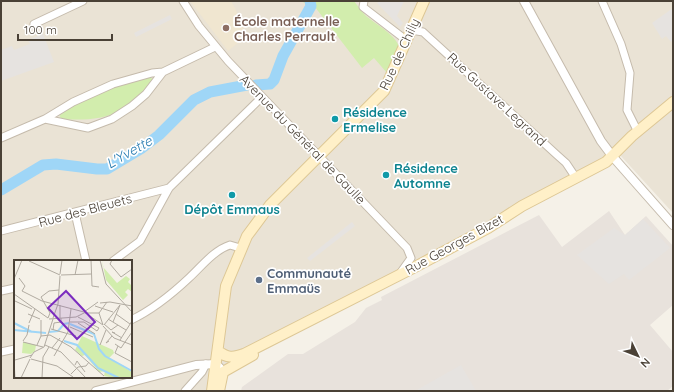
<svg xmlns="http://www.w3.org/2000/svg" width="674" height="392" viewBox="0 0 674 392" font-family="Quicksand,sans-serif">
	<rect width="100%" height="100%" fill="#f5f1e8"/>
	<!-- residential -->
	<path fill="#eae3d5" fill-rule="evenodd" d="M1,1h672v212l-53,-58 -397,211 -9,25h-213zM15,261h116v116h-116z"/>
	<!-- industrial -->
	<path fill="#e8e2dc" d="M609,211l16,24 21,-19 27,30v59l-23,20 23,27v34l-6,5h-426l1,-4 46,-33h15l52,-32 11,-14 16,-8 -1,-3 158,-82 23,32z"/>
	<!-- education -->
	<path fill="#f0e6d0" d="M190,1h41l4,7 10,25 -2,6 -15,12z"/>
	<!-- green -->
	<path fill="#d2edad" d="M300,1h54c4,5 8,11 12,15 11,9 27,17 33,30l-12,27 -13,-15 -12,10 -47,-61z
		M149,77l4,2c-23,36 -51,43 -92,40l-2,-5 12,-8 42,-22z"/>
	<!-- parking -->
	<path fill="#e6e3e0" d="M381,1h23l-7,15 6,7 -3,4 -23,-24z
		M673,8v32l-2,2 -5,-6 -4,3 -10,-16z
		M170,15l2,4 -36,18 -2,-4z
		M43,34l11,28 -53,19v-31l11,-4 2,4 16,-6 -2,-4z
		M643,219l27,29 -41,32 -5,-6 -15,10 -32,-29 37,-27 11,7z
		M352,222l3,4 -45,35 -3,-3z
		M461,365l15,26h-61z"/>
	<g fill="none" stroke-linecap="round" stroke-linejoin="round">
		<!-- river -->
		<path stroke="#9fd6f7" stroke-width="11" d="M256,85l14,-1 4,-4 9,-24 28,-50 -1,-5
			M1,190l42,-25 13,-1 41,5h10l35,-21 17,-13 35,-35 16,-8 37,-7"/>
		<defs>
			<path id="minor" d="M183,1l16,25 29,35 179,187 4,10 -10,14
				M364,1l-1,6 43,33
				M602,1l19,43 9,29 -3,37 11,22
				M34,24l49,-23
				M411,30l12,2 134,123 9,8 10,15
				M45,119l43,9 24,-9 20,-13 14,-12 17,-22
				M1,138l44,-19 28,-17 40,-18 39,-11 11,-1 52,-25
				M75,213l11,48
				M1,231l168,-43
				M113,261l27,-20 29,-53 93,-91
				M1,291l14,-3
				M131,320c21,-10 41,-26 58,-42 12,-11 25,-28 41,-33l10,3
				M1,352l14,-3
				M185,391l17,-19 4,-8"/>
			<path id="tertiary" d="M524,1l77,140 12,16 60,68
				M96,391l100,-26 20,-1 4,4"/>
			<path id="secondary" d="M218,351c9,7 15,7 26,3l171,-87 73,-39 34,-22 84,-44 26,-26 41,-34
				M212,391l14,-105 21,-50 23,-31 114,-114 40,-90
				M219,391l4,-19 30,-17"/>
		</defs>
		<!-- minor casing -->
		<use href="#minor" stroke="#c5bbac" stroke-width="9"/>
		<!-- tertiary casing -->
		<use href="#tertiary" stroke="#c5bbac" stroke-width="10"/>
		<!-- secondary casing -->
		<use href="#secondary" stroke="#ddc795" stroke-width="12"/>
		<!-- minor -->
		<use href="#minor" stroke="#fff" stroke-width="7"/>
		<!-- tertiary -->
		<use href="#tertiary" stroke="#fff" stroke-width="8"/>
		<!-- secondary -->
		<use href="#secondary" stroke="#fff0c8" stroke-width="10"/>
	</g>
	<!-- markers -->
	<circle fill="#8d6e63" stroke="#fff" stroke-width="1.5" cx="226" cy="28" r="4"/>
	<g fill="#0f9aa8" stroke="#fff" stroke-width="1.5">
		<circle cx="335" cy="119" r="4"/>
		<circle cx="386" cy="175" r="4"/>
		<circle cx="232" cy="195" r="4"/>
	</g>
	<circle fill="#5c6f8a" stroke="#fff" stroke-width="1.5" cx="259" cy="280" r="4"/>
	<g text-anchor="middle" stroke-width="3.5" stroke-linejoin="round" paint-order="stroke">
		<!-- education labels -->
		<g font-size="13" font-weight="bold" fill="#785e54" stroke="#fff" text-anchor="start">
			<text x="234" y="26">École maternelle<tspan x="234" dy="15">Charles Perrault</tspan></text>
		</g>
		<!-- street labels -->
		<g font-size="13" fill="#4a4136" stroke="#fff">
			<text transform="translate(399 54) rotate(-65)" y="5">Rue de Chilly</text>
			<text transform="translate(497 99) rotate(43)" y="5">Rue Gustave Legrand</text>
			<text transform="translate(303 139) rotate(46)" y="5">Avenue du Général de Gaulle</text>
			<text transform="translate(85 210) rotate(-15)" y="5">Rue des Bleuets</text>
			<text transform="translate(454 244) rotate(-29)" y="5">Rue Georges Bizet</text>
		</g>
		<!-- culture labels -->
		<g font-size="13" font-weight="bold" fill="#0d838f" stroke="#fff" text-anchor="start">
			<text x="343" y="117">Résidence<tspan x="343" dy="15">Ermelise</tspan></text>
			<text x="394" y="173">Résidence<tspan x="394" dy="15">Automne</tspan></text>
			<text x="232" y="214" text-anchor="middle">Dépôt Emmaus</text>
		</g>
		<!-- service labels -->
		<g font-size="13" font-weight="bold" fill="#4e5e75" stroke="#fff" text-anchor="start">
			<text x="267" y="278">Communauté<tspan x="267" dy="15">Emmaüs</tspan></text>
		</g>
		<!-- water labels -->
		<g font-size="14" font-style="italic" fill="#2278af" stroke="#fff">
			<text transform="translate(129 152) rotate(-30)" y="5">L'Yvette</text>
		</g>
	</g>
	<!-- overview -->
	<g transform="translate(14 260)">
		<rect width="118" height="118" fill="#f5f1e8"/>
		<path d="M88,0l1,7 14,16 9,-7 4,3 -2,3 4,4v6l-4,-3 -3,3 3,3 -5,5 -17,-20zM68,76l31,14 1,3 -5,5 23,14v6h-17l-11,-2 1,-5 -6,1 -14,-17 -3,1 -7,-6zM9,82l13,3 -1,6 -4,3 -9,-1z" fill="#d2edad"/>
		<path fill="none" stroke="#9fd6f7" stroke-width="2" d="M0,63l18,9M56,64l24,10 5,15 6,7 27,15M0,70l32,3M35,72l9,-1 6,-7 5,-1M50,81l13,4 21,23 21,10"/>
		<path fill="none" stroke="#b1aba1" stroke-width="1" d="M77,0l1,26 7,1M86,0l6,24 26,28M98,0l-2,4 11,13 11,-8M15,1l31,14M46,14l2,-14M47,15l30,-1M61,15l3,-15M5,18l6,8 -3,5M0,19l8,-19M8,31l20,10 42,11 14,-10M0,34l34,24M1,41l17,8M86,43l10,-1 22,4M46,45v13M81,46l18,6M70,52l19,13M71,53h14M14,54l12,5M102,54l14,10M64,57l21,11M34,58l2,-5 -9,-16 8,-6 10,-1M39,58l5,-14 2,-28M35,59l27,-2 10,-5M94,59l18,11M27,60v16M56,62h14l13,9 2,-3M15,63l6,-14M64,63l17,11M90,64l7,6 7,-5M89,65l-4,-12 8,-11M90,65l16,-20 -7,17M89,66l11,12 18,7M56,67l23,10M37,69l25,7M39,70l1,-7 7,-1v-4M101,73l-3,-1 10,6M106,80l12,-19M9,81l4,-6 2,-10M95,81l-3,2 6,-7M9,82l20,5M111,82l7,-10M101,84l6,4 4,-6M23,85l4,-9 9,-1 21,12 33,29M31,85l16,7 25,26M86,85l6,-15M104,86l-3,7 17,9M38,88l8,-10M40,96l14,-24 3,-23M16,98l4,-6 10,-5 9,-28M17,99l26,7 16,11M0,100l1,18M1,100l17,-5M61,105l2,-4 8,11M57,114l7,-7 8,-1 3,-4M7,118l9,-19M28,118l1,-21 6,-10"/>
		<path fill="#7b2cbf" fill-opacity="0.15" stroke="#7b2cbf" stroke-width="2" d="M52,31l29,31 -18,17 -29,-31z"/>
		<rect width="118" height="118" fill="none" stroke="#4a4136" stroke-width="2"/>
	</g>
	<!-- border -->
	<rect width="674" height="392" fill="none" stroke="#4a4136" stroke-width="4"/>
	<!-- north arrow -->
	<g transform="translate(638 356) rotate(133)" stroke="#ffffff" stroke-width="3" paint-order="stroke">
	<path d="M0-3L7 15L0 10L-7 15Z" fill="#4a4136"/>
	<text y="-6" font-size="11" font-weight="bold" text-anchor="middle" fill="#4a4136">N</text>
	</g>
	<!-- scale -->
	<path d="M18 34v6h94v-6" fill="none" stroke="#4a4136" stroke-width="2"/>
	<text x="24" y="34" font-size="12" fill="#4a4136" stroke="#ffffff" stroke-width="3" paint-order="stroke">100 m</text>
</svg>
